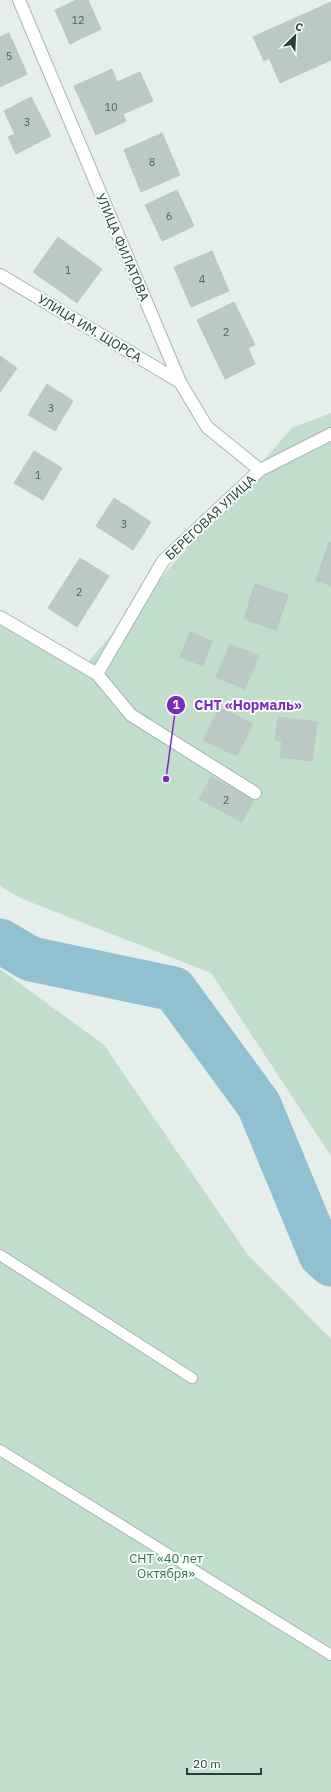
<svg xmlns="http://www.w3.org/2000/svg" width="331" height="1792" viewBox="0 0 331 1792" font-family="'IBM Plex Sans',sans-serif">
	<rect width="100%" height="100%" fill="#e6eeeb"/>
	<!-- green -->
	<path fill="#c0decb" d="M331,413v743l-120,-183 -191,-75 -20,-12v-265l79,51 213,-244z
		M0,969l104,76 144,210 83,84v453h-331z"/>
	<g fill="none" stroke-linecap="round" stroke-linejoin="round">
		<!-- river -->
		<path stroke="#91c1d0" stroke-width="45" d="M0,941l31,18 143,30 85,116 62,150 10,9"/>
	</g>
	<!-- building -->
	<path fill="#bbc9c5" stroke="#b9c8c3" d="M76,0h12l13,29 -31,15 -15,-34z
		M331,2v58l-51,23 -11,-25 -5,3 -11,-24z
		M9,33l18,41 -27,13v-50z
		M112,69l5,13 23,-10 13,29 -30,13 3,7 -30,14 -22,-49z
		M31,97l20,39 -35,18 -8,-17 7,-3 -11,-23z
		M162,133l18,42 -39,17 -17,-42z
		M177,190l17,36 -32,15 -17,-36z
		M58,237l44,32 -25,34 -44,-31z
		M212,251l17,40 -38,16 -17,-40z
		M234,302l21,43 -7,3 7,16 -30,15 -28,-59z
		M0,356l17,12 -17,24z
		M47,384l26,17 -18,30 -27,-16z
		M34,451l28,17 -19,32 -29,-17z
		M114,498l37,24 -18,28 -37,-24z
		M329,542l2,1v43l-15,-6z
		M80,558l29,18 -32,51 -29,-19z
		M255,584l33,11 -12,35 -32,-11z
		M190,632l22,9 -9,25 -23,-9z
		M230,644l29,12 -14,33 -29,-12z
		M219,707l34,17 -16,32 -34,-16z
		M278,717l39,5 -5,39 -32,-4 2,-16 -7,-1z
		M211,777l43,23 -12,22 -43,-23z"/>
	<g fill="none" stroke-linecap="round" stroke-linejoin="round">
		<defs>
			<path id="lane" d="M0,1255l192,123
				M0,1450l331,205"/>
			<path id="street" d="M19,0l161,382 27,45 53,43
				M0,275l180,107
				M0,617l97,57 34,41 124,78
				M97,674l66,-113 97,-91 71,-36"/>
		</defs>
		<!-- lane casing -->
		<use href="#lane" stroke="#a8b6b3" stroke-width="12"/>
		<!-- street casing -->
		<use href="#street" stroke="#a8b6b3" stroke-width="14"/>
		<!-- lane -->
		<use href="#lane" stroke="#fff" stroke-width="10"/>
		<!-- street -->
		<use href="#street" stroke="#fff" stroke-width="12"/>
	</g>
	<g text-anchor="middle" stroke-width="4" stroke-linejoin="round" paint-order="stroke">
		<!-- number labels -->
		<g font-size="11" fill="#4a625e">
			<text x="78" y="24">12</text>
			<text x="9" y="60">5</text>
			<text x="111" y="111">10</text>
			<text x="27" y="126">3</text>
			<text x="152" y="166">8</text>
			<text x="169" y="220">6</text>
			<text x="68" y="274">1</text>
			<text x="202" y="283">4</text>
			<text x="226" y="336">2</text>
			<text x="51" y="412">3</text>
			<text x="38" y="479">1</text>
			<text x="124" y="528">3</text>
			<text x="79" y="596">2</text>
			<text x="226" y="804">2</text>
		</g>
		<!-- street labels -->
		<g font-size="13" fill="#25403b" stroke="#f7fbf9">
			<text transform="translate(123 247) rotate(67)" y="5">УЛИЦА ФИЛАТОВА</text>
			<text transform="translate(90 328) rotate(31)" y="5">УЛИЦА ИМ. ЩОРСА</text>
			<text transform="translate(210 517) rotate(-43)" y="5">БЕРЕГОВАЯ УЛИЦА</text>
		</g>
		<!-- park labels -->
		<g font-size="13" fill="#317652" stroke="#f7fbf9">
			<text x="166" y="1563">СНТ «40 лет<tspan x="166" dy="15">Октября»</tspan></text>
		</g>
	</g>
	<!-- callouts -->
	<path fill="none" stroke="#7b2cbf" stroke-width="1.5" d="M166 779L176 705"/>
	<g fill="#7b2cbf" stroke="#f7fbf9" stroke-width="1.5">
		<circle cx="166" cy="779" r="4"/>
		<circle cx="176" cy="705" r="10"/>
	</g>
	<g font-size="12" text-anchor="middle" font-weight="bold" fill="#fff">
		<text x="176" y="709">1</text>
	</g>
	<g font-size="14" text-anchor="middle" font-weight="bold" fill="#7b2cbf" stroke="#f7fbf9" stroke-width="4" stroke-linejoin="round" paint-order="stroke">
		<text x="248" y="710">СНТ «Нормаль»</text>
	</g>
	<!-- north arrow -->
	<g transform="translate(295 36) rotate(24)" stroke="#f7fbf9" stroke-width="3" paint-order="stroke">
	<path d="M0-3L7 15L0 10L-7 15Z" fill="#25403b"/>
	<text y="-6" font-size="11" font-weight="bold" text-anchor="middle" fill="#25403b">С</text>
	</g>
	<!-- scale -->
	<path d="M187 1768v6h74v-6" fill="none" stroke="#25403b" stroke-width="2"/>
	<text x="193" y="1768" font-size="12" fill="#25403b" stroke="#f7fbf9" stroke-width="3" paint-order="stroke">20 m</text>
</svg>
